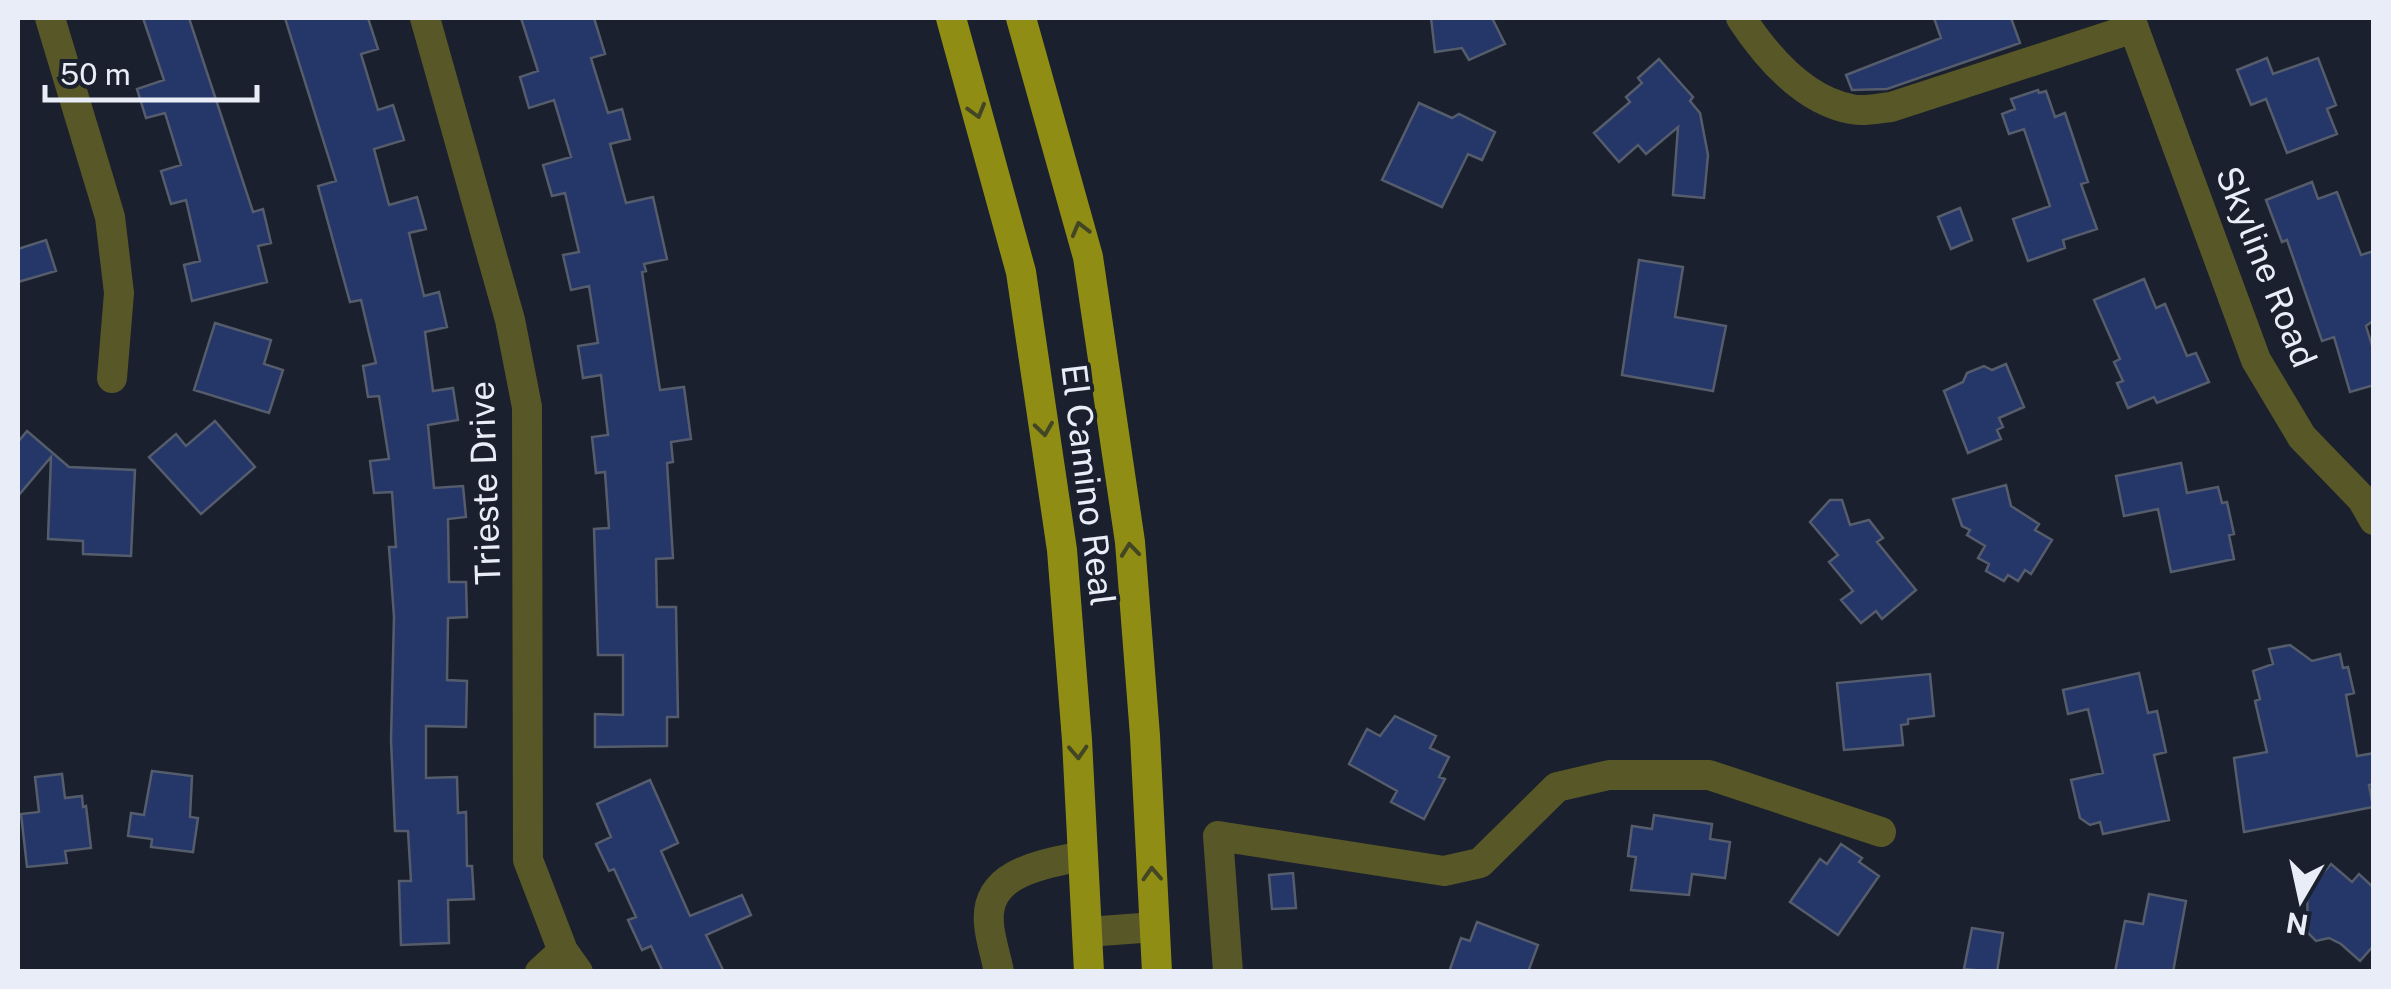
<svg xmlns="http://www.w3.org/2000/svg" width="2391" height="989" viewBox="0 0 2391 989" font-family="'Public Sans',sans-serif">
	<rect width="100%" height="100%" fill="#1a202d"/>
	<!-- building -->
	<path fill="#253669" stroke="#555c6c" stroke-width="2.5" d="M143,18h46l64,194 10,-3 8,34 -13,3 9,36 -75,19 -8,-36 16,-4 -14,-61 -15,4 -10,-33 20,-6 -16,-52 -19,5 -9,-29 27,-9z
		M285,18h83l10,31 -17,5 17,56 15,-5 11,35 -30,9 15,56 28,-8 9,32 -17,4 15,63 15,-4 8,35 -22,5 8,59 20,-3 5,32 -30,5 6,63 29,-2 3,31 -18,2 1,63h17l1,35 -19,1 -1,62 20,1 -1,46 -40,-1v52l31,-1 1,36 8,-1 1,54h5l2,33 -26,1 1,43 -48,2 -2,-64h12l-3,-50h-13l-4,-91 3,-123 -5,-70h7l-4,-55 -18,1 -4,-32 19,-2 -10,-63 -11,1 -5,-31 13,-3 -15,-63 -11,2 -32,-116 18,-5z
		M521,18h73l11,36 -14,4 17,55 14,-4 8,30 -20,5 16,59 27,-6 14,62 -23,5 2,7 -4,1 18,118 24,-3 7,52 -20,3 2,20 -6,1 6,95 -17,1 1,48h19l2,110h-11v29l-72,1v-33l28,1v-60h-25l-4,-126 15,-1 -4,-56 -9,1 -4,-36 16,-2 -7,-60 -18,3 -5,-32 20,-3 -9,-57 -18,4 -8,-35 16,-3 -14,-59 -13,3 -9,-31 28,-8 -17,-57 -25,8 -9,-31 18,-6z
		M1431,18h61l13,26 -36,16 -7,-12 -27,4z
		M1934,18h77l9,25 -133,46 -35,1 -6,-15 95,-37z
		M2267,58l6,16 45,-16 18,47 -9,4 10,25 -50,19 -21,-54 -15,6 -14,-35z
		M1659,59l34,38 -3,4 10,12 8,42 -4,43 -31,-3 5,-68 -32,27 -8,-9 -19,17 -25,-29 36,-31 -4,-5 16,-14 -4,-5z
		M2038,90l1,3 7,-2 9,26 10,-4 23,69 -7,2 16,45 -34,11 2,8 -37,13 -15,-42 37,-13 -26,-77 -15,5 -7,-20 13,-5 -4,-10z
		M1419,103l33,15 7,-4 36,18 -13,28 -14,-6 -26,53 -60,-27z
		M2312,182l6,17 19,-7 24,63 13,-4v69l-8,6 8,26v33l-24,7 -16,-55 -12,4 -35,-101 -5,2 -16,-42z
		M1960,208l12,32 -21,9 -13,-32z
		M46,240l10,31 -38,11v-33z
		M1639,260l44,7 -8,50 51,9 -13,65 -91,-16z
		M2144,279l12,29 9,-4 22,52 9,-3 13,29 -52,21 -3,-6 -26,11 -11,-25 6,-2 -9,-19 6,-3 -26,-59z
		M215,323l56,17 -7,24 19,6 -14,43 -75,-23z
		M2006,364l18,43 -25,11 4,9 -6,3 4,9 -33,14 -24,-62 19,-9 4,-9 17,-7 8,4z
		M215,421l40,46 -54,47 -52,-57 27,-23 10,12z
		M27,431l42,36 66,3 -4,86 -48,-2v-13l-35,-2 3,-82 -33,39v-54z
		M2181,463l6,30 31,-6 4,16 5,-1 7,32 -5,1 5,24 -63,13 -13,-63 -34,7 -8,-40z
		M2006,485l5,21 28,18 -4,6 17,10 -21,34 -6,-4 -7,11 -10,-6 -4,6 -18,-10 3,-7 -11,-6 7,-12 -18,-11 3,-5 -8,-4 -9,-27z
		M1830,500h12l8,25 19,-5 14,18 -6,4 39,48 -34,29 -6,-8 -15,12 -20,-23 12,-9 -24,-29 9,-7 -28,-33z
		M2290,645l22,16 28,-7 3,14 5,-1 6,26 -8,2 11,61 17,-3v31l-5,1 4,22 -129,25 -10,-74 33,-6 -12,-51 5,-2 -7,-28 20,-7 -4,-15z
		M2139,673l9,40 9,-2 9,41 -12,3 15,65 -66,14 -3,-12 -10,3 -10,-7 -9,-38 32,-7 -15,-64 -20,5 -5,-24z
		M1930,674l4,42 -26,3v5l-7,1 2,20 -59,5 -7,-67z
		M1395,716l41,20 -6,12 19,9 -10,20 6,2 -21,40 -33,-17 6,-11 -48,-27 18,-35 13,7z
		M152,771l40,5 -2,41 8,1 -5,34 -42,-5 1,-8 -24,-3 3,-23 13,2z
		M62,774l3,24 17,-2 1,11 3,-1 5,42 -26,3 2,12 -40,4 -6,-53 18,-2 -4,-35z
		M650,780l28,63 -17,8 29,65 52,-21 9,20 -45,20 18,37h-61l-12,-26 -9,4 -14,-30 8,-3 -22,-48 -5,2 -13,-27 15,-7 -14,-33z
		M1654,815l58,9 -2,15 20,3 -5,36 -33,-4 -3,21 -58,-5 5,-33 -8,-1 4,-30 20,3z
		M1841,844l21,14 -3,4 20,14 -41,59 -48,-33 30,-43 7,5z
		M2331,864l21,18 7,-8 15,14v57l-14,16 -19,-17 -12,-6 -13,3 -8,-8 -1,-42z
		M1293,873l3,35 -24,1 -3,-34z
		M2149,894l37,7 -13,71h-58l10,-51 18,3z
		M1477,922l61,23 -10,27h-79l12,-34 9,3z
		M1972,928l31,5 -6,39 -33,-3z"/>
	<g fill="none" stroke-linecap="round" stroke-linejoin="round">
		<!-- minor -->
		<path stroke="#585727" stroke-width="30" d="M50,18l60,199 9,76 -7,85
			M425,18l85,302 17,87 1,453 35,91 15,21
			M1741,18c25,38 63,82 110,91 12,3 28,-1 40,-2l243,-79
			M2130,18l126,342 46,77 60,62 12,21
			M1087,932l68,-5
			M540,972l23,-21
			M999,972c-3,-16 -9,-33 -10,-48 -5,-53 56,-60 94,-68
			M1228,972l-10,-136 226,35 36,-8 77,-76 52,-12h100l172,57"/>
		<!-- major -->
		<path stroke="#908d15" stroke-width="30" d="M951,18l70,254 41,278 15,190 12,232
			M1021,18l67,239 42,285 15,194 12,236"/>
	</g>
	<!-- one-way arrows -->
	<defs><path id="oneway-chevron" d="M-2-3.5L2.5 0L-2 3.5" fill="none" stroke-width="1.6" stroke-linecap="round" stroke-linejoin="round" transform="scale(2.5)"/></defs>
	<g stroke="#434625">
		<use href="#oneway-chevron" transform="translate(977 111) rotate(74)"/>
		<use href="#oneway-chevron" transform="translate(1080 229) rotate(-105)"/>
		<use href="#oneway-chevron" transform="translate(1044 429) rotate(82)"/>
		<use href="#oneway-chevron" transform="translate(1130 550) rotate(-96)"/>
		<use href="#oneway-chevron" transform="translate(1078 752) rotate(87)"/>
		<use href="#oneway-chevron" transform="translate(1152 874) rotate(-93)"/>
	</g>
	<g text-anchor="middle" stroke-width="8" stroke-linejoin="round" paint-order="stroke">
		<!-- street labels -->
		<g font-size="35" fill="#e9edf7" stroke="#1a202d">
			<text transform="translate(2266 267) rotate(68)" y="12">Skyline Road</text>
			<text transform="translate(485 483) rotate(-92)" y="12">Trieste Drive</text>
			<text transform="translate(1088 485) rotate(83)" y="12">El Camino Real</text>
		</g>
	</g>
	<!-- border -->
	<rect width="2391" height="989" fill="none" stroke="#e9edf7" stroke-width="40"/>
	<!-- north arrow -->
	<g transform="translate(2301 899) rotate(189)" stroke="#1a202d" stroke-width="8" paint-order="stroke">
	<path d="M0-8L18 38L0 25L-18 38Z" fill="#e9edf7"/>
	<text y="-15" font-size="28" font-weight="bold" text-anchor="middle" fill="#e9edf7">N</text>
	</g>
	<!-- scale -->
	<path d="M45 85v15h212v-15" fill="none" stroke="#e9edf7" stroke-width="5"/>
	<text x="60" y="85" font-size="30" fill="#e9edf7" stroke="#1a202d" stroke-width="8" paint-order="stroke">50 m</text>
</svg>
